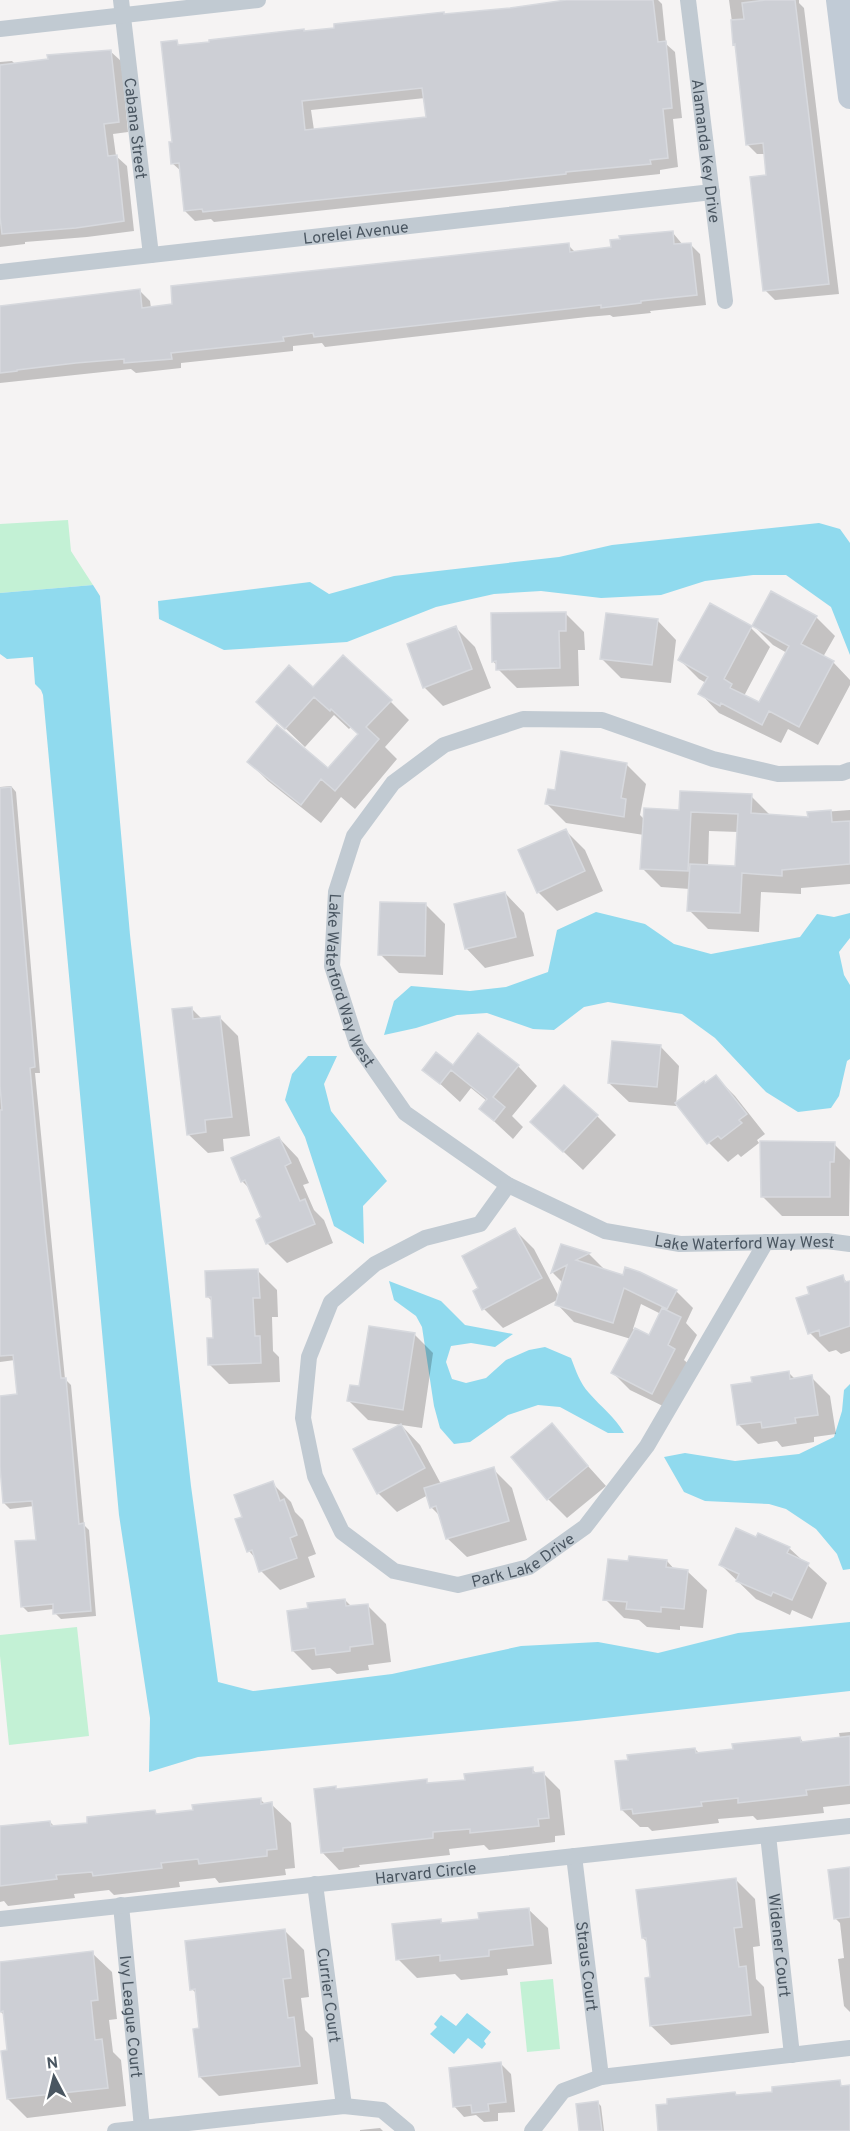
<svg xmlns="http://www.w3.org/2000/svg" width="850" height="2131" viewBox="0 0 850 2131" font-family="Overpass,sans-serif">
	<rect width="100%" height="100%" fill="#f5f3f3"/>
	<!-- green -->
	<path fill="#c3f1d5" d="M68,520l3,31 22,34 -93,8v-69z
		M77,1627l12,109 -80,9 -9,-89v-21z
		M553,1979l7,70 -33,3 -7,-70z"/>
	<!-- water -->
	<path fill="#90daee" d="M819,523l21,6 10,14v112l-19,-48 -45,-32h-33l-48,6 -44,14 -60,3 -60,-7 -47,3 -58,13 -89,35 -123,8 -65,-31 -1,-18 152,-19 19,12 65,-18 165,-19 53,-12z
		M93,585l7,11 30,339 61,551 27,196 35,9 139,-17 129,-28 77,-4 60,11 80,-20 112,-11v69l-273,30 -379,36 -49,15 1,-54 -31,-203 -76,-820 -2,-5 -6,-6 -2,-27 -26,2 -7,-5v-61z
		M596,912l49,12 29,20 37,10 89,-17 17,-23 17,3 16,-4v25l-11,14 5,23 6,10v74l-3,2 -8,35 -8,12 -33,4 -32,-20 -51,-54 -33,-24 -74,-12 -24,5 -30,23 -21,-1 -46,-16 -30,2 -41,13 -32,7 10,-34 17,-15 59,5 36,-4 42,-15 9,-42z
		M308,1056h29l-13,28 7,27 56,70 -24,25 1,38 -30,-18 -29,-89 -20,-37 7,-26z
		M389,1281l52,20 24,24 48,9 -18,13 -24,-4 -20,3 -5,16 6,17 14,4 20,-5 20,-18 23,-10 16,-3 26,11c5,13 9,25 18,35 12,14 26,24 35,40h-16l-48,-26 -22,-2 -30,10 -38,27 -16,2 -14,-16 -6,-22 -12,-79 -6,-11 -22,-16z
		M850,1384v185l-7,1 -6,-16 -21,-25 -30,-20 -17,-5 -64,-3 -21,-9 -20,-35 21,-4 50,8 64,-7 35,-17 8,-26 2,-21z
		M467,2013l24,19 -7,9 2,3 -4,5 -14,-11 -14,16 -24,-20 7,-7 -3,-3 7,-9 15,11z"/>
	<!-- shadow -->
	<path fill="#0003" fill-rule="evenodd" d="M580,0h78l4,4 4,40 9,8 7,66 -9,1 5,48 -18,3v4l-446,48 -3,-3 -16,2 -10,-10 -4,-40 -9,-8 4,-121 5,5zM425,98l2,21 -113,11 -3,-20z
		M729,0h70v3l5,5 35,286 -64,6 -10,-10 3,-114 -2,-22h-9l-10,-10 -10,-98 -2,-2z
		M110,51l11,10 7,71 -15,2 3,22 11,10 7,65 -47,6 -62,5v2l-25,3v-185l12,-1 4,4z
		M673,233l10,12 7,-1 10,10 6,51 -56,6 1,2 -38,4 -3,-2 -23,2 -262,30 -3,-4 -29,3v5l-112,12v5l-45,5 -5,-4 -131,14v-77l140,-15 10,10 1,7 417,-63 8,8 37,-4z
		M565,613l19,19 1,18h-7l1,36 -62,2 -19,-19 -1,-3 -4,-5z
		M816,617l19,19 -12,21 10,5 17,18v5l-32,60 -30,-16 -7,14 -62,-30 -19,-20 6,-10 -7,-4 -19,-19 71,-32 19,19 -26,49 16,8 27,-51 -14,-8 -19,-19z
		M657,620l19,20 -5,43 -50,-5 -20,-20z
		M456,628l19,19 16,41 -48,18 -19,-19z
		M313,689l77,12 19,19 -24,27 12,12 -42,50 -14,-12 -20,26 -53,-42 -19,-19 79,8 32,-35 -9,-8 -2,2 -15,-14 -29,32 -47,-45z
		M626,764l20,20 -6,31 5,5 106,-24 20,20 38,2v-5l41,-3v74l-49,4v6l-40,-2 -2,40 -51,-3 -19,-19 1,-21 -29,-2 -19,-19 2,-33 -78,-12 -19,-19 9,-13zM709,831l30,1 -3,36 -28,-1z
		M11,786l5,6 24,281h-5l30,306 6,6 13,140 5,5 7,86 -35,3 -6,-6 -1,-4 -26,3 -6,-6 15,-65 -3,-35 -24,3 -6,-6 -4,-41v-65l19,-1 -4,-36 -15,2v-575z
		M566,831l19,19 18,41 -46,20 -19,-19z
		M505,893l19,20 10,43 -49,12 -19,-20z
		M426,905l19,19 -2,51 -44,-2 -19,-19z
		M191,1008l11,11 17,-2 19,19 12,100 -27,3 1,12 -16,2 -20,-19z
		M660,1046l19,20 -3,40 -47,-4 -20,-19z
		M518,1066l19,20 -25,30 11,11 -10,12 -32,-30 7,-7 -17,-14 -11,14 -36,-33 29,-2z
		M716,1077l19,19 30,38 -8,6 2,3 -18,14 -3,-3 -10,8 -19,-19 -32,-40z
		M597,1116l19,19 -33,35 -51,-48z
		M279,1138l19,20 11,25 -6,2 11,25 10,10 9,23 -46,20 -19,-19 -10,-24 5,-2 -12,-28 -9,-9z
		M834,1144l16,16 -1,56h-67l-19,-19z
		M514,1229l20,20 25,48 4,-14 -10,-10 9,-27 27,8 17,17 70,20 17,17 -7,15 11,12 -13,25 7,6 -22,43 -39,-19 -17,-17 18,-34 -57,-17 -17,-18 2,-5 -56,29 -19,-19 -4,-20zM641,1304l20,10 -11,23 -17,-8z
		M258,1271l19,19 1,27h-6l1,34 6,6 1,25 -51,2 -19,-19 5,-26 -2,-37 -5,-5z
		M842,1277l6,6 2,-1v69l-9,3 -5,-4 -7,2 -19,-19z
		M414,1334l19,19 -11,75 -54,-8 -19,-19z
		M788,1372l7,7 16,-2 19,19 6,38 -22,3v5l-32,5 -5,-6 -19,3 -19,-19 14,-42z
		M401,1425l19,20 21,39 52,-15 19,19 15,52 -60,17 -20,-19 -6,-21 -10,-10 -3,-12 -31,17 -19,-19z
		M551,1425l55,61 -39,32 -19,-19z
		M272,1483l19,19 4,10 8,8 13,34 -8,3 7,20 -35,13 -19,-19 -5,-12 -7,-8 -5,-33z
		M789,1548l38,35 -15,36 -20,-9 -2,5 -34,-16 -35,-34z
		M667,1561l8,9 12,1 20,19 -4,38 -23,-2v4l-33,-3 -8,-7 -15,-2 -19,-19 25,-37z
		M345,1600l7,7 15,-2 19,19 5,38 -23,3 1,5 -32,4 -7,-6 -18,2 -19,-19 16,-42z
		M850,1732v72l-27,3 1,6 -67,7 -4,-4 -35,3 1,4 -67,8 -4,-4h-8l-18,-17 73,-61 5,5 34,-3 66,-13 4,5 36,-5 -1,-5z
		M532,1769l5,5 6,-1 17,17 5,45 -10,1v6l-66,8 -5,-5 -35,4 1,6 -91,10 1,2 -21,3 -17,-18 14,-64 2,2 88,-9 4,3 36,-3z
		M260,1799l6,6 5,-1 20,19 4,45 -10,1 1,6 -67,8 -4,-5 -36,4 1,5 -66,8 -5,-5 -35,4 1,4 -67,8 -4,-5 -4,1v-74l50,-6 5,5 34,-3 66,-12 3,3 37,-3z
		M850,1869v143l-6,-6 -6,-47 6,-1 -4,-35 -5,-5z
		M736,1880l19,19 5,47 -7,1 3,32 8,8 5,46 -98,12 -20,-19 1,-48 -4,-35 -5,-5z
		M528,1909l20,19 4,36 -45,5 1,6 -47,5 -6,-6 -38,4 -19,-19 42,-39 4,4 37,-4z
		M285,1931l19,19 5,47 -8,1 4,32 8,8 5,46 -99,12 -19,-19 1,-48 -4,-35 -5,-5z
		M92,1953l20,19 5,47 -8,1 4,32 8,8 5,46 -99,12 -19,-19 1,-48 -4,-35 -5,-5v-47z
		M501,2064l10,10 4,38 -17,1v8l-14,1 -8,-7 -12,2 -10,-11z
		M598,2103l3,3 3,25h-24z
		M380,2128l3,3h-23v-1z"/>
	<!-- building -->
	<path fill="#cdcfd5" stroke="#d7d9de" stroke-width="1.5" fill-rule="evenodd" d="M566,0h87l5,42 8,-1 2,21 4,46 -9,1 5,49 -18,2 1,4 -85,8v2l-82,9 -281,29 -1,-3 -18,2 -5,-48 -8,1 -2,-22h3l-11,-100 16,-2 1,5 31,-3v-2l95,-11v2l30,-3v-4l110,-12v2l66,-6zM422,88l4,29 -121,13 -3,-29z
		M765,0h30l34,284 -66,7 -13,-114 16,-2 -3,-32 -17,2 -11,-101 -2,1 -2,-25 13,-1 -2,-16z
		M111,50l8,72 -15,2 4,32 9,-1 7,66 -48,7 -74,6 -2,-17v-152l48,-6 -1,-4z
		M673,231l1,13 17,-1 6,52 -56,6v2l-40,5v-3l-25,3 -262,29 -1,-4 -30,4 1,4 -113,12 1,6 -48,4v-4l-48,4 -59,7v1l-17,2v-67l140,-17 2,19 30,-4 -1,-18 398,-43 1,9 41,-5 -1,-7 10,-1 -1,-3z
		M771,591l46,25 -16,28 33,17 -35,66 -30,-16 -7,14 -41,-22 -1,3 -22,-12 10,-17 -30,-17 32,-57 42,23 -28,53 8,5 -2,4 29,14 30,-56 -37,-20z
		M566,612v19h-7l1,37 -64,2v-9l-4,1 -1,-49z
		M606,613l52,6 -6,46 -52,-6z
		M456,626l16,43 -49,19 -16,-44z
		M343,655l49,45 -26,27 13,12 -44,52 -14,-12 -20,26 -54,-43 30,-37 51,43 30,-34 -27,-25 -1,2 -16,-14 -29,32 -29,-27 33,-37 24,22z
		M561,751l66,12 -6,35 5,1 -2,18 -79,-13 3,-15 7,1z
		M11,787l24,280 -5,1 15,162 16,148h5l13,146 5,-1 7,88 -38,3v-10l-32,3 -6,-66 21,-1 -4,-39 -29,2 -3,-36v-71l17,-2 -4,-39 -13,1v-246h2l-2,-24v-298z
		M680,791l72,3 -1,19 57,4 -1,-5 24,-2 1,12 18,-1v43l-68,6v6l-40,-3 -2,40 -53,-2 3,-47 45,2 3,-52 -47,-2 -3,59 -48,-2 4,-61 35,2z
		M566,829l19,42 -48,22 -19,-43z
		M505,892l11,45 -51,12 -11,-45z
		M380,902l46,1 -1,53 -47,-1z
		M192,1007l1,12 27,-3 12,101 -27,3 1,12 -19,3 -15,-126z
		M478,1033l41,32 -26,32 12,10 -11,14 -15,-12 8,-10 -36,-29 -11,14 -18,-14 14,-18 17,13z
		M612,1041l49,4 -4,42 -49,-4z
		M716,1075l31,39 -8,6 3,3 -21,16 -3,-3 -11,8 -32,-41 29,-22 1,2z
		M564,1085l34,30 -35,37 -33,-30z
		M279,1137l12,26 -6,3 15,35 5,-2 10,25 -49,20 -10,-24 5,-3 -16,-37 -4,2 -10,-24z
		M760,1141l75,1 -1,20h-4v35h-69z
		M515,1228l27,50 -60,32 -9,-19 5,-3 -16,-32z
		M561,1244l29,9 -14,7 47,15 2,-8 15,5 37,18 -10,19 -43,-21 -11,35 -58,-18 12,-40 -16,8z
		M258,1269l2,29h-7l2,38h5l1,27 -53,2 -1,-27h6l-2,-41h-5l-1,-26z
		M843,1275l2,7 5,-1v45l-30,10 -1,-6 -11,4 -12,-36 13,-4 -2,-7z
		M662,1308l19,9 -13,28 7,4 -23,45 -41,-21 24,-45 14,7z
		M369,1326l46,7 -12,77 -56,-9 3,-16 9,1z
		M789,1371l1,8 22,-4 6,40 -23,3 1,5 -34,5 -1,-6 -24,3 -6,-40 21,-3 -1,-5z
		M552,1423l36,43 -41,34 -36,-43z
		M401,1424l24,44 -48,26 -24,-45z
		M494,1467l15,54 -63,18 -10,-33 -6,2 -6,-20z
		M273,1481l7,20 4,-2 13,36 -7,3 7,20 -38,14 -7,-22 -5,2 -12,-33 7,-2 -8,-22z
		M736,1528l20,9 2,-4 32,14 -3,6 22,10 -17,37 -19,-8 -2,4 -35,-15 3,-7 -20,-9z
		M629,1556l38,4 -1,7 22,3 -4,39 -23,-2v5l-35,-3 1,-7 -24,-2 5,-41 20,2z
		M345,1599l1,7 22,-2 5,40 -23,3v4l-34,4 -1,-7 -23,3 -5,-40 21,-3 -1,-5z
		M850,1736v49l-44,5 1,5 -69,8v-5l-37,4 1,4 -69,8 -1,-5 -11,1 -6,-49 13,-1 -1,-5 68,-7 1,5 37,-4 -1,-5 68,-7 1,5z
		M533,1767v6l11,-1 5,46 -11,1 1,7 -69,7v-4l-37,3v6l-90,10v3l-22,2 -7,-64 22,-3v3l91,-10v4l38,-3 -1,-6z
		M261,1798v6l11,-2 5,47 -10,1v6l-68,8 -1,-5 -37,4 1,5 -69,8 -1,-4 -36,3 1,4 -57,7v-60l50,-5 1,5 36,-3v-6l68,-7 1,4 37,-4 -1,-5z
		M850,1867v50l-16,2 -6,-49z
		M736,1878l6,49 -8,1 5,39 7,-1 5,49 -101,11 -5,-48 5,-1 -4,-39h-4l-6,-48z
		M529,1908l4,37 -44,5v6l-49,5v-6l-44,5 -4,-36 49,-5v4l38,-4 -1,-6z
		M285,1929l6,49 -8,1 5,39 6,-1 6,49 -101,11 -6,-48 6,-1 -4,-39 -5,1 -5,-49z
		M93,1951l5,49 -7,1 4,39 7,-1 6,49 -101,11 -6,-48 6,-1 -4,-39 -3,1v-50z
		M501,2062l5,40 -18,2 1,7 -17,2 -1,-8 -18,2 -4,-39z
		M840,2080l1,6 9,-1v46h-192l-2,-26 11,-1v-5l68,-7 1,3 36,-3v-5z
		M598,2101l4,30h-23l-3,-27z"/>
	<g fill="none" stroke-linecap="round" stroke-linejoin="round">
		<!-- street -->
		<g stroke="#c1cad2" stroke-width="16">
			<path id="s1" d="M121,0l30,255"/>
			<path id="s2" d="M688,0l37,301"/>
			<path d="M0,29l258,-29"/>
			<path id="s3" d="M0,272l712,-80"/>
			<path id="s4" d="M850,770l-8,3 -64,1 -65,-15 -111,-39 -79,-1 -79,26 -51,38 -39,53 -18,56 -4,74 25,78 48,69 103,72 97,46 75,13 147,-3 23,3"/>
			<path id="s5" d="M508,1185l-28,39 -55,14 -50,26 -44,38 -22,55 -6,61 12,58 27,56 52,39 64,14 71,-18 56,-40 62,-81 119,-204"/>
			<path id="s6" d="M768,1835l24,220"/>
			<path id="s7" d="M574,1856l27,221"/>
			<path id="s8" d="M315,1884l29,222"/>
			<path id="s9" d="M121,1905l21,223"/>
			<path id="s10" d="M0,1919l850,-93"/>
			<path d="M115,2131l229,-25 38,4 25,21"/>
			<path d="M532,2131l31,-40 38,-14 249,-29"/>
		</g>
		<!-- secondary -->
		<path stroke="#c1cbd6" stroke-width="24" d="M838,0l12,97"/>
	</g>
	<g text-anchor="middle" stroke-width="5" stroke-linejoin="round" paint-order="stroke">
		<!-- street labels -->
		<g font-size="16" fill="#4a5661" stroke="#fff">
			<text dy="6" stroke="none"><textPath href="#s1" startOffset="129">Cabana Street</textPath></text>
			<text dy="6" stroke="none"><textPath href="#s2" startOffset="152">Alamanda Key Drive</textPath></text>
			<text dy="6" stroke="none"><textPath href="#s3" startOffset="358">Lorelei Avenue</textPath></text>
			<text dy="6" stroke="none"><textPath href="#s4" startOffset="699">Lake Waterford Way West</textPath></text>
			<text dy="6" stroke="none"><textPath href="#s4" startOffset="1221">Lake Waterford Way West</textPath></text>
			<text dy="6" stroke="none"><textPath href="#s5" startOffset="662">Park Lake Drive</textPath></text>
			<text dy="6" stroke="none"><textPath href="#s10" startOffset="428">Harvard Circle</textPath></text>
			<text dy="6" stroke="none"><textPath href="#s6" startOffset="111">Widener Court</textPath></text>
			<text dy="6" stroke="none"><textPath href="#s7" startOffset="111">Straus Court</textPath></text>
			<text dy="6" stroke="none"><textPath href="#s8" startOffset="112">Currier Court</textPath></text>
			<text dy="6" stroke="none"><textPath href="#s9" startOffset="112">Ivy League Court</textPath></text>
		</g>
	</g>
	<!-- north arrow -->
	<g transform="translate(54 2077) rotate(353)" stroke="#ffffff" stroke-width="4.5" paint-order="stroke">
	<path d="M0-4.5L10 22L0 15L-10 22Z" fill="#4a5661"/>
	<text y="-9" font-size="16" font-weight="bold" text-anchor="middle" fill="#4a5661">N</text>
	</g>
</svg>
